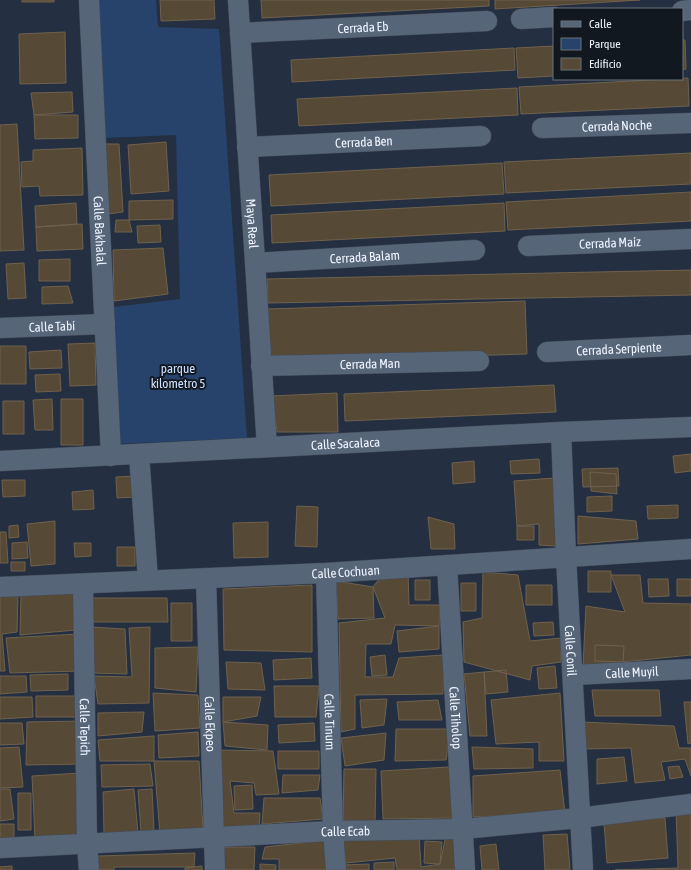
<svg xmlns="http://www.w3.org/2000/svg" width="691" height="870" viewBox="0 0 691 870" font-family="'Asap Condensed',sans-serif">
	<rect width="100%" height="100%" fill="#243041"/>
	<!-- green -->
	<path fill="#27426b" d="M97,0h59l2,27 61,2 28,409 -131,6 -3,-137 67,-8 -4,-164 -72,3z"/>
	<!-- building -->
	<path fill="#564935" stroke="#6f614d" d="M22,0h32v2h-32z
		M160,0h54l1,19 -54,2z
		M261,0h228v6l-227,12z
		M495,0h145l-145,9z
		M65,32l1,51 -46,1 -1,-50z
		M682,40h3l1,29 -4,1z
		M554,46v30l-36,2 -2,-30z
		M514,48l1,22 -223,12 -1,-22z
		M688,78l1,28 -168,8 -2,-27z
		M517,88l1,27 -219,11 -2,-27z
		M72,92l1,20 -39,3 -3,-22z
		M34,115h44v23l-43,1z
		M17,124l7,126 -24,1v-126z
		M166,142l3,49 -38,3 -3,-49z
		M105,144h14l4,68 -15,2z
		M82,148l1,47 -43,1 -1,-10 -17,1 -1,-25 12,-1v-11z
		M691,153v31l-185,9 -2,-31z
		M502,163l2,31 -233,12 -2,-31z
		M691,192v29l-183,9 -2,-28z
		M173,200v19l-44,1v-19z
		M76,203l1,21 -41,3 -1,-21z
		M504,203l1,28 -233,12 -1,-28z
		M116,220h13l3,12h-17z
		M82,224l1,25 -46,2 -1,-24z
		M160,225l1,17 -23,1 -1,-17z
		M163,248l5,46 -54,7 -1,-51z
		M70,259v22h-31v-21z
		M24,263l2,35 -18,1 -2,-35z
		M691,270v25l-423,8 -1,-24z
		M68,286l5,17 -31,1v-17z
		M525,301l2,53 -257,8 -2,-53z
		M95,343l1,42 -26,1 -2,-42z
		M0,346h26v38h-26z
		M61,350l1,18 -32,1 -1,-17z
		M60,374l1,17 -25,1 -1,-17z
		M554,385l2,27 -211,9 -1,-27z
		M337,393l1,39h-61l-5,-36z
		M52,399l1,31h-18l-2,-30z
		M61,399h22v46h-22z
		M3,401h21v33h-21z
		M691,454v17l-16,2 -2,-17z
		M539,459l1,14 -29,1 -1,-13z
		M474,461l1,21 -22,2 -1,-21z
		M618,468l1,18 -36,1 -1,-18z
		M590,472l26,2 1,20 -26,-3z
		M134,476l2,21 -19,1 -1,-21z
		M554,478l2,68 -17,-1v-21l-22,2 -3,-45z
		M2,480h23v16l-22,1z
		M93,490l1,19 -21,1 -1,-18z
		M612,496v15l-25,1v-15z
		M678,505v13l-30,1 -1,-13z
		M297,506l21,1 -1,40 -22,-1z
		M578,516l58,5 2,18 -60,5z
		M428,517l26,7 1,25h-24z
		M55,521v43l-24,2 -4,-42z
		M268,522v35l-34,1 -1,-35z
		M18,525l1,12 -10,1v-12z
		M517,526h17v14h-17z
		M0,532h6l2,31h-8z
		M27,542l1,16 -16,1v-16z
		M74,543h17v13l-16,1z
		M117,547h18v19h-18z
		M11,562h14v9h-14z
		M588,571h23v21h-23z
		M483,572l35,3 12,66 31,-3v24l-29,4 -2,14 -66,-18 -1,-40 19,-4z
		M408,573l1,32h31l-1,21 -44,-1 -4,19h-25l-1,33h28l6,-19 45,-3 -1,39 -88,1v34l-14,3 -2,-109 46,-5 -12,-31 7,-9z
		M611,575h29l3,28 48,1v51l-108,11 3,-60 39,6z
		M648,579h20l1,17 -20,1z
		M677,579h14v17h-14z
		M415,580h15v20h-15z
		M336,581l37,6 1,31 -36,1z
		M461,583h15v28h-15z
		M312,585v67l-88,-2 -1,-61z
		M526,585h26v20h-26z
		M77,591l-1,39 -56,5 1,-42z
		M0,595h18l-1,37 -15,2 3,37h-5z
		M91,598h76l1,24h-76z
		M171,603h21v38h-21z
		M553,622l1,13 -20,1 -1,-13z
		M439,626v23l-40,3 -2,-21z
		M90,627l35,2 2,45 -36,-1z
		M150,627l-1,76 -51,1 -4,-28 38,1 -3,-49z
		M79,634l1,37 -70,2 -4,-35z
		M595,645l29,1 -1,16 -28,-1z
		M198,647l-2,45 -41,-4v-40z
		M385,655l2,20 -15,1 -2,-19z
		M311,658l1,20 -38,2 -1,-20z
		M226,662l35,1 4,27 -37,-1z
		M555,666l2,22 -18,1 -2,-21z
		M506,670l2,22 -22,2 -2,-22z
		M484,672l3,64h-17l-6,-62z
		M68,674v16l-37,1 -1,-16z
		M0,676h26l1,16 -27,2z
		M274,686h45l-3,31h-41z
		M592,690h67l2,26h-66z
		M153,693l45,2 2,33 -45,3z
		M560,693l4,68h-25v-19l-43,2 -5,-44z
		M36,696h44l1,21h-45z
		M0,697h32l1,20 -33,2z
		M223,697h38l-4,19 -34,6z
		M387,699l-3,26 -22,3 -2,-28z
		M438,700l4,20h-43l-2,-18z
		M684,702h7v41l-3,1z
		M144,712l-2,20 -44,4v-23z
		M80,721l4,43 -58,1 1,-43z
		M223,722l45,3 -1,25 -42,-4z
		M581,722l93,4 5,22h12v28l-6,-17 -24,3 4,18 -30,3 -4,-35 -47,1z
		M0,723h22l2,21 -24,1z
		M314,723l1,18 -36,2 -1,-18z
		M396,729h54l-4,31 -51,1z
		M198,732l1,24 -40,2 -1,-23z
		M386,733l-2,27 -39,6 -4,-28z
		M154,736v25h-54l-2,-21z
		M19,747l4,40 -23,1v-40z
		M472,747l61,2v19l-59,1z
		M217,750l56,1 6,43 -23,1 -2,-12 -24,-2 4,32h26l-1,15 -40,5z
		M278,751h41v18h-41z
		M624,757l3,24 -30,3v-25z
		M154,761h45l4,69 -43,4z
		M150,764l3,22 -51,1 -1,-22z
		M679,766l4,11 -13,2 -2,-12z
		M449,767l6,51 -72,1 -2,-48z
		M344,769h32l-1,53 -32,-1z
		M560,770l5,43 -92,4v-41z
		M81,773l1,65 -47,1 -3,-63z
		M283,775h37l-2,15 -36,3z
		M252,785l1,24 -18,1 -1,-24z
		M0,789h10l4,30 -14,2z
		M134,789l4,44 -34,1 -1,-42z
		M152,789l2,42 -13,1 -3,-42z
		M18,793h13v37h-13z
		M264,798h56l3,21 -61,5z
		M676,809l15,1v60h-76l63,-2z
		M665,818l3,40 -61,5 -3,-41z
		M0,824h14v15l-14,1z
		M341,834h78l2,33 19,-3 6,-29 13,-1v36h-62l-2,-12 -49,5z
		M567,834l3,36h-25l-2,-35z
		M327,840v30h-48v-11h-17l3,-12z
		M425,841l17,1 -2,22 -16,-1z
		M496,844l3,26h-17l-2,-24z
		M221,847h34l-1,23h-32z
		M195,853l-1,14h-80v3h-16v-14z
		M394,862v8h-20v-7z
		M260,864l16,1v5h-16z
		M369,864v6h-26v-5z
		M12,866v4h-12v-3z
		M202,866v4h-17v-2z"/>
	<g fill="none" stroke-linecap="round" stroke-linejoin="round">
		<defs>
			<g id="minor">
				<path id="s1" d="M89,0l22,456"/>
				<path id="s2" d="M238,0l29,447"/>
				<path d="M682,11l9,-1"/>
				<path d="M521,19l33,-2"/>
				<path id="s3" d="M240,33l247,-12"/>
				<path id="s4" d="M542,128l149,-5"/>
				<path id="s5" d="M247,147l234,-11"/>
				<path id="s6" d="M528,246l163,-7"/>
				<path id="s7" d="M255,263l220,-13"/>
				<path id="s8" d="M0,328l105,-4"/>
				<path id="s9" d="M547,352l144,-7"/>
				<path id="s10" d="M261,366l218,-5"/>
				<path id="s11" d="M561,432l5,125 17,313"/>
				<path d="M139,454l9,126"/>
				<path id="s12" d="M0,461l561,-29 130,-5"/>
				<path id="s13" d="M447,565l18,305"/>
				<path id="s14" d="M326,573l7,258 3,39"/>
				<path id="s15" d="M206,579l9,291"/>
				<path id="s16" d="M83,584l4,260 2,26"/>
				<path id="s17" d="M0,587l326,-14 365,-24"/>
				<path id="s18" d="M573,675l118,-6"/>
				<path id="s19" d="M0,848l333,-17 130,-2 116,-11 112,-14"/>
			</g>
		</defs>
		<!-- minor casing -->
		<use href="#minor" stroke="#434c5b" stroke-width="21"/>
		<!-- minor -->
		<use href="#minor" stroke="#576579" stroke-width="20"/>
	</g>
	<g text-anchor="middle" stroke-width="4" stroke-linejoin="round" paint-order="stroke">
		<!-- street labels -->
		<g font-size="13" fill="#eff5ff" stroke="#121820">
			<text dy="5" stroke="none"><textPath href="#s3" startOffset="123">Cerrada Eb</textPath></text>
			<text dy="5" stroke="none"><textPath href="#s4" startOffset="75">Cerrada Noche</textPath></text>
			<text dy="5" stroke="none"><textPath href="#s5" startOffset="117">Cerrada Ben</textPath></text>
			<text dy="5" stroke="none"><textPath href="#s2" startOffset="224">Maya Real</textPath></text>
			<text dy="5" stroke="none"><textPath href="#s1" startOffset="231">Calle Bakhalal</textPath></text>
			<text dy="5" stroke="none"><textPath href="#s6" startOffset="82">Cerrada Maíz</textPath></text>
			<text dy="5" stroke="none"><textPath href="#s7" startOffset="110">Cerrada Balam</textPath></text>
			<text dy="5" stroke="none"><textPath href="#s8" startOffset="52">Calle Tabí</textPath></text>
			<text dy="5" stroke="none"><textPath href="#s9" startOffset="72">Cerrada Serpiente</textPath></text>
			<text dy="5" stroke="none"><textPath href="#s10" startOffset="109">Cerrada Man</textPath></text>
			<text dy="5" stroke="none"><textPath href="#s12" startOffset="346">Calle Sacalaca</textPath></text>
			<text dy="5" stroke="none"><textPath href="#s17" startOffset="346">Calle Cochuan</textPath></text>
			<text dy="5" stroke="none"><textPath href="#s11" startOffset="219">Calle Conil</textPath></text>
			<text dy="5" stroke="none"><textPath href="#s18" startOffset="59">Calle Muyil</textPath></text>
			<text dy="5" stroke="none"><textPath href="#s13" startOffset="153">Calle Tiholop</textPath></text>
			<text dy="5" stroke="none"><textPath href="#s14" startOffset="149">Calle Tinum</textPath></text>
			<text dy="5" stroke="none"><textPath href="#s15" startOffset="145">Calle Ekpeo</textPath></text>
			<text dy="5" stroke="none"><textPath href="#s16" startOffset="143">Calle Tepich</textPath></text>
			<text dy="5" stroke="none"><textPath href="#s19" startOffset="346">Calle Ecab</textPath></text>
		</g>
		<!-- park labels -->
		<g font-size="13" fill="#cbe0ff" stroke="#121820">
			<text x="178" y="373">parque<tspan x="178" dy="15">kilometro 5</tspan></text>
		</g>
	</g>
	<!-- legend -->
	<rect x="553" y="8" width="130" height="72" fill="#121820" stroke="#6a7079"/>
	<rect x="561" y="21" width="20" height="6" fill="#576579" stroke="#6a7079"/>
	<text x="589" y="28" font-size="12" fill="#eff5ff">Calle</text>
	<rect x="561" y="38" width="20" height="12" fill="#27426b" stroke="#6a7079"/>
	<text x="589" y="48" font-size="12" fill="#eff5ff">Parque</text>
	<rect x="561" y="58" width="20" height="12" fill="#564935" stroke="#6a7079"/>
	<text x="589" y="68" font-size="12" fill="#eff5ff">Edificio</text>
</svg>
